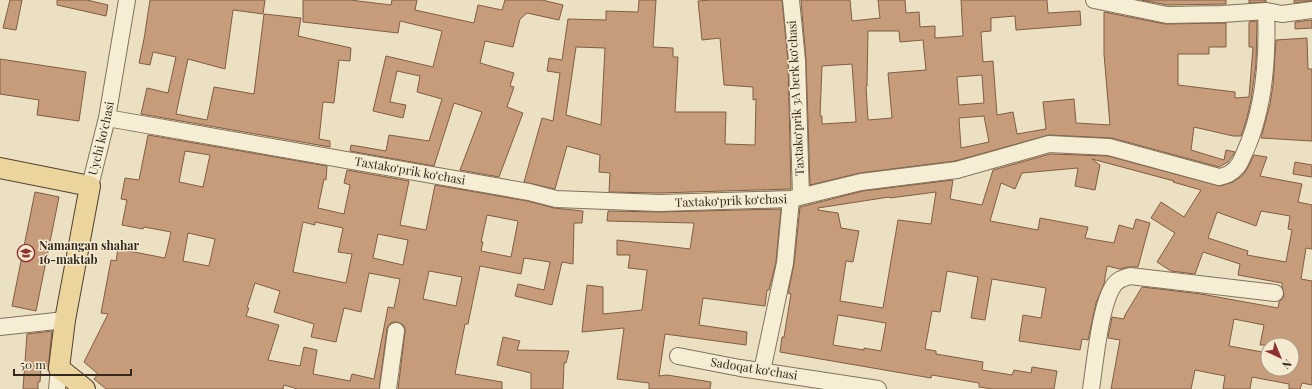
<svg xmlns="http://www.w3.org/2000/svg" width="1312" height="389" viewBox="0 0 1312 389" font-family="'Playfair Display',serif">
	<rect width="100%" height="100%" fill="#ebe0c2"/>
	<!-- building -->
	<path fill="#c69c7b" stroke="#815d42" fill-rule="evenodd" d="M10,0h12l-6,30 -13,-2z
		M57,0h30l21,5 -2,11 -49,-11z
		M150,0h115l-2,14 -30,-4 -8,59 -37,-10 -12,55 31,6 7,-33 40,7 10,-80 37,4 -3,18 53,12 -1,13 -11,-1 -5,43 -11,-1 -4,37 11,2v6l-189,-33 6,-26 21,5 8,-36 -23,-5 -3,13 -11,-2 5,-24z
		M303,0h47l41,5 1,-5h25l-2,10 59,13 4,-18 24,5 3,-10h37l21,5 -4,15 -32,-7 -7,6 -7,28 -28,-6 -5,22 34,10 -4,13 4,1 -7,20 16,6 -24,64 -39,-7 22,-58 -28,-9 -20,63 -84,-15 1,-6 35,6 3,-16 40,6 13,-42 -25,-7 3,-16 -23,-5 -7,31 16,3 -3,13 -30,-7 13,-55 47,11 9,-36 -42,-10 -2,12 -95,-11z
		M639,0h17l-3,47 20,1v9h5l-3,55h51l-1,32 30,1 1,-46 -3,1v-13l-29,-2 -4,-47 -18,2 -4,-39 13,-1h71l6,61 3,128 -132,4 -50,-1 1,-19 -11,-1 1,-17 -33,-9 -12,43 -31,-7 18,-64 11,3 7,-48 -13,-2 2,-13 13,2 6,-41 38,1v-9l32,1zM576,47l29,1 -4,77 -35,-10z
		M801,0h49l2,21 28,-3 -2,-18h27l1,13 13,-1 1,15 15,-1v12l28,-2 -2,-36h86l1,13 32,-2 1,14 -65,5 -1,-14 -24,2v13l-10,1 2,30 10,-1 4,54 16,-3 4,22 29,-5 -3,-27 31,-3 2,24 34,2 -6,-71v-42l61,12 61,-1v24h-17v7h-31v31l57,7v6l14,-1 4,-50h-4v-25l8,-1 -1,43 -5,36 -4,18 -6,18h-8l-39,-9 -3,23 33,10 2,-10 9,2 -7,10 -9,5 -107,-29 -63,-3 -94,26 -95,12 -50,12 -4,-125zM868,31h31l1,11 23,-2 3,30 -38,3 4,45 -24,2 -2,-34h1zM852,64l4,58 -34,2v-8h-2l2,-50zM982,75l2,28 -25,2 -2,-28zM984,116l5,26 -28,6 -2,-30z
		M1141,0h85v4l-58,1z
		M1249,0h17v2l-17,1z
		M1294,0h18v1l-18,2z
		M1312,20v8l-17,1v-7z
		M1307,38l1,31h4v72l-51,-3 9,-34 3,-19 3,-45z
		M0,59l86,13 -7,49 -42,-6 2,-15 -39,-6z
		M148,135l179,31 -1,14 -2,-1 -6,29 26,6 6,-29 -6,-2 3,-13 62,11 -9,44 26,5 9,-45 92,16 27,7 29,3 -1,12h-8l-1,41 -11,-2 -10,43 -37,-9 3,-12 26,6 6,-28 -26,-4 -3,16 -41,-8 -12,58h-3l-10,50 47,8v7h-104l7,-57v-5l-3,-3 -5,-2h-5l-4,4 -1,3 -8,60h-81l-14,-4 -1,4h-177l-12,-10 4,-5 -14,-12 24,-48 -7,-1 10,-53 5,1 2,-12 47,9 6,-26 -27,-5 -1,2 -21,-4 5,-25 -6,-1 4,-21 14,2zM185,151l25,4 -7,32 -24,-5zM487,215l31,6 -7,36 -30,-6 2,-9h-2zM303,222l12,3v-3l28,6 -5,24 14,2 -6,29 -53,-11zM188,233l27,6 -6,27 -26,-5zM378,234l30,6 -5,25 -30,-7zM429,271l33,6 -6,29 -33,-7zM369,273l31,6 -6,29 -6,-1 -14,72 -22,-5 -2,7 -37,-7 4,-24 -13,-3 -4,19 -32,-6 11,-35 -33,-9 3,-8h-2l8,-25 25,8 -6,21 40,12 -3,13 25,5 8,-34 17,4z
		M1050,154l58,2 112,30 13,-4 9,-6 5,-7 7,-14 13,2 -7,19 42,8 -4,18 14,3v44l-6,-1 -5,31 11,2v104l-10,-2 -2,6h-11v-5l-37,-7 -2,12h-27l2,-13 -30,-6 -4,19h-80l9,-49 -12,-2 4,-21 12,2 1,-4 17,-28 59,7 77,14 1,-6 4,-4 1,-4 -2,-7v-4l-44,-8 2,-11 -37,-12 -8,22 -24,-3 -14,-9 18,-29 -24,-15 10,-16 23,15 17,-27 -28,-8 1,-1 -82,-22 8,6 -5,25 -20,-4 3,-18 -56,5 -7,16 -14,-6 -11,38 48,9 2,-12 48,9 -3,11 29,5 5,-18 14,4 3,-10 14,4 -12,44h-11l-7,2 -13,-3 -3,18 -8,19 -8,37 -6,-1 -2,11 -61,-9 4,-26 18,3 5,-30 -54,-9 -7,41 -14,-2 7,-41 -31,-6 -7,41 -8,-1 -7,38 11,2v3l47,8 -1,8 30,5 2,-5 17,3 1,-6 25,4 -3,18h-61l-14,-2v-4l-47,-8 -1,3 -151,-26 2,-15h2l7,-43 -3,-1 6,-29 6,-57 63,-16 90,-11 -3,19 32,6 11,-35zM936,192l-5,32 -33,-4 -15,88 -43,-7 6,-40 7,1 6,-31 -18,-3 -3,-15 -20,-3v-2l71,-11 1,1zM1261,211l29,5 -2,13 4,1 -6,32 -39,-7 1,-4 -40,-13 9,-26 39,14zM838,315l48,8 -5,28 -17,-3v2l-31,-5zM1234,319l30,6 -4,20h32v24h-24v-16l-39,-7z
		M1295,162l17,3v12l-19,-3z
		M35,192l24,5 -23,114 -24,-5z
		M781,209l-5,53 -7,28h-2l-2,16 -62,-8 -4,27 48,7 -1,13 -81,-11 -6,42 8,-1 44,7 -1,7h-61v-6l-32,-4 7,-51 -42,4 5,-47 16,2v27l39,-4 5,-40 -19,-2 2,-13h-13v-15l73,9 4,-26 -87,-2 1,-10 51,1z
		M52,331l-4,39 -7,-1 -1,13h-2v7h-15l4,-55z
		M503,337l17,4 -3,9 52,1 -3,12h-2l-1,26h-32v-16l-34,-8z"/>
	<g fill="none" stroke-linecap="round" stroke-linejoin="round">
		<defs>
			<g id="minor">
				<path d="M791,0l6,60 4,136"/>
				<path d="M1094,0l73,15 55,-1 44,-3"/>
				<path d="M107,118l422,74 27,7 103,4 132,-4 70,-17 96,-12 92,-26 60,3 110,30c7,-1 13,-4 18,-10 3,-3 5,-9 7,-13 20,-43 24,-97 22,-143l16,3 30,-4"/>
				<path id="s1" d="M90,186l17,-68 20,-118"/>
				<path d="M0,327l65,-7"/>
				<path d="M678,356l62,12 138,21"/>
				<path d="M762,371l23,-108 6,-64"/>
				<path d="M57,389l2,-21"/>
				<path d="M388,389l8,-58"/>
				<path d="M1091,389c4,-25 9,-85 23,-104 4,-6 10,-7 16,-9l145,17"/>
			</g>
			<path id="major" d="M0,168l90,18 -25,134 -6,48 26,21"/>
		</defs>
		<!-- minor casing -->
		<use href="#minor" stroke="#83715b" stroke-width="18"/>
		<!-- major casing -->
		<use href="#major" stroke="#51402f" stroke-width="22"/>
		<!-- minor -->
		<use href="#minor" stroke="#f6edd5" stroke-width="16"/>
		<!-- major -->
		<use href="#major" stroke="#ecd59c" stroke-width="20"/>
	</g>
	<!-- icons -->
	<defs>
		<symbol id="school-ring" viewBox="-11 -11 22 22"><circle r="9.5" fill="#f3ead1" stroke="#8e312f" stroke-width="1.5"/><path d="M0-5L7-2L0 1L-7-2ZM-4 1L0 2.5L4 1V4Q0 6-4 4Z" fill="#8e312f"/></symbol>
	</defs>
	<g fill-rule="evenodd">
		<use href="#school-ring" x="16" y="243" width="20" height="20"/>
	</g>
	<g text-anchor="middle" stroke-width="3" stroke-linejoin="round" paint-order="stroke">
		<!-- street labels -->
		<g font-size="12" fill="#34291e" stroke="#f3ead1">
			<text transform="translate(796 98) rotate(-93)" y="4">Taxtakoʻprik 3A berk koʻchasi</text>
			<text dy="4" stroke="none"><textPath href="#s1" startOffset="49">Uychi ko'chasi</textPath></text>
			<text transform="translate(410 171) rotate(10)" y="4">Taxtakoʻprik koʻchasi</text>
			<text transform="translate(731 201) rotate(-2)" y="4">Taxtakoʻprik koʻchasi</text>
			<text transform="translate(754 369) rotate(9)" y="4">Sadoqat koʻchasi</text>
		</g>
		<!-- poi labels -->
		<g font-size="12" font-weight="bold" fill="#34291e" stroke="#f3ead1" text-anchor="start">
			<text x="39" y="250">Namangan shahar<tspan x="39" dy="14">16-maktab</tspan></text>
		</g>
	</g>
	<!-- north arrow -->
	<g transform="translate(1280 357) rotate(136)"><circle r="19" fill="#f3ead1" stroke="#a79d89"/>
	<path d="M0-3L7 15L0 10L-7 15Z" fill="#8e312f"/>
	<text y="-6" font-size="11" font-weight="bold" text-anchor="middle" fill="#34291e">N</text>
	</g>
	<!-- scale -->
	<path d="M14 369v6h117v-6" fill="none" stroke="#34291e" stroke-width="2"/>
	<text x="20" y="369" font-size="12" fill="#34291e" stroke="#f3ead1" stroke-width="3" paint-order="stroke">50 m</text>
</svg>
